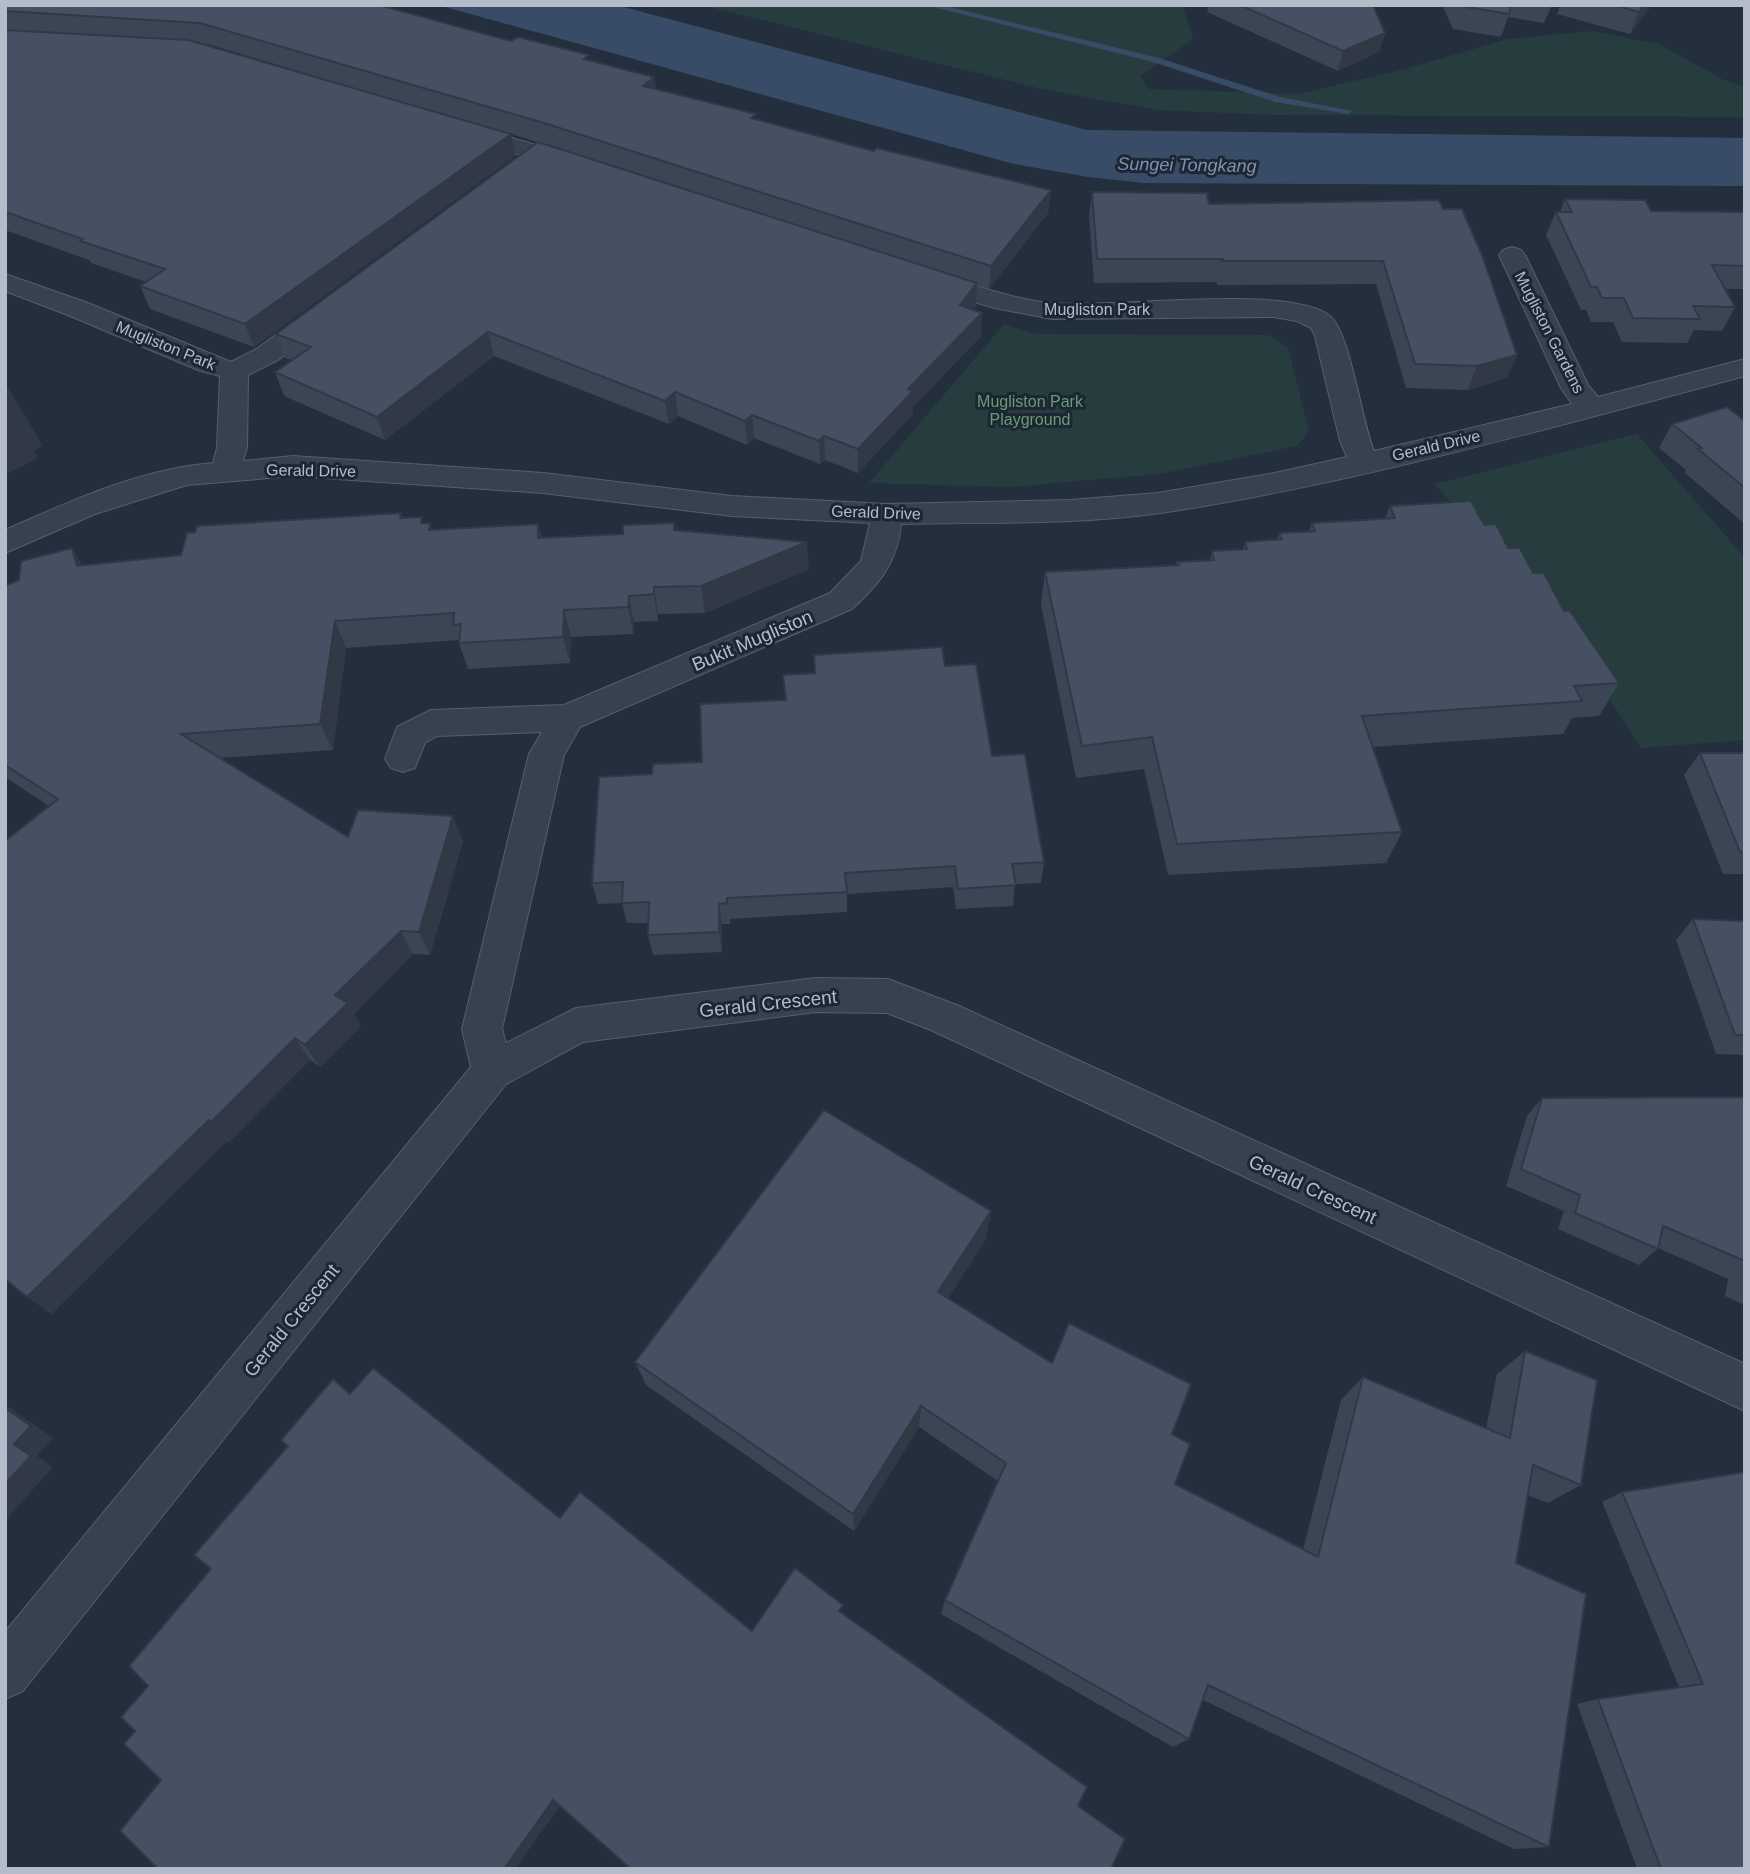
<svg xmlns="http://www.w3.org/2000/svg" width="1750" height="1874" viewBox="0 0 1750 1874" font-family="Arial,sans-serif">
	<rect width="100%" height="100%" fill="#242f3e"/>
	<!-- green -->
	<path fill="#263c3f" d="M701,5h482l10,34 -53,37 9,13 150,5 106,-25 103,-30 84,-8 67,13 65,36 21,7v30l-474,-2 -113,-5 -112,-20z
		M1004,324l32,10 232,1 20,12 21,85 -12,14 -138,28 -149,13 -141,-4z
		M1637,434l108,124v182l-104,8 -94,-147 -113,-117z"/>
	<!-- water -->
	<path fill="#394c67" d="M438,5h178l471,125 658,8v48l-601,-3 -56,-6 -74,-13z"/>
	<g fill="none" stroke-linecap="round" stroke-linejoin="round">
		<!-- stream -->
		<path fill="#394c67" fill-rule="evenodd" d="M925,5h16l218,53 121,39 73,14 -5,3 -73,-12 -122,-40z"/>
		<defs>
			<path id="street" d="M461,123l126,37 3,5 -3,5 -9,2 -125,-37 -4,-5 4,-5z
				M1512,247l9,3 4,5 63,130 10,12 147,-38v17c-193,51 -387,107 -584,137 -86,12 -174,9 -260,11 -3,38 -22,60 -49,85l-272,118 -16,28 -62,274 4,14 70,-35 240,-30 72,1 71,27 786,358v47l-814,-381 -44,-17 -71,-1 -233,30 -77,42 -483,607 -18,8v-67l466,-565 -9,-38 67,-275 13,-22 -105,4 -12,7 -10,25 -12,4 -12,-4 -6,-9 12,-32 34,-17 133,-5 266,-112 31,-32 9,-38 -138,-7 -189,-23 -250,-17 -106,9 -92,29 -90,39v-23c66,-29 135,-61 208,-67l4,-15 3,-72 -22,-6 -130,-55 -63,-24v-17l83,29 143,59 27,-14 53,-39 10,-2 10,2 4,6 -4,6 -53,39 -30,15 -1,73 -4,13 50,-5 250,17 189,23 154,8 184,-4 88,-7 117,-20 72,-16 -7,-16 -25,-105 -4,-8 -14,-7 -23,-4 -222,2 -57,-11 -76,-22 -4,-6 4,-6 9,-2c41,10 81,27 123,31 61,6 236,-20 279,13 20,16 32,107 44,135l198,-47 -11,-16 -62,-133 4,-5z"/>
		</defs>
		<!-- street casing -->
		<use href="#street" stroke="#565f6c" stroke-width="2"/>
		<!-- street -->
		<use href="#street" fill="#38414e" fill-rule="evenodd"/>
	</g>
	<!-- wall -->
	<path fill="#3b4654" fill-rule="evenodd" d="M5,5l506,36 143,36 2,12 100,31 118,31 177,39 -3,23 -59,76 -12,-4 -1,21 -3,4 8,26 -68,71v7l-55,59 -33,-13 -5,4 -66,-26 -7,7 -69,-29 -9,8 -175,-68 -109,84 -101,-44 -9,-24 17,-12 -7,-2 -9,-24 261,-192 -26,-8 4,22 -261,191 -104,-38 -10,-23 6,-4 -55,-19 -2,-3 -84,-30zM204,44h4l166,50z
		M1209,5h164l12,28 -6,19 -41,19 -131,-59z
		M1442,5h110l-8,18 -36,-6 -7,20 -48,-8z
		M1560,5h92l-22,29 -73,-20z
		M1092,192l117,12 234,5 74,146 -10,23 -39,12 -62,-2 -30,-104 -159,1v-3l-123,1 -5,-68z
		M1565,199l86,12 94,1v77h-20l10,18 -13,24 -28,-1 -7,13 -65,-1 -9,-20h-22l-5,-12h-5l-35,-75 10,-23h4z
		M1745,421v103l-60,-51 1,-3 -27,-22 13,-24z
		M1390,506l94,19 49,48 31,38 55,72 -20,33 -27,2 -9,16 -191,13 30,85 -16,31 -218,12 -24,-106 -68,9 -35,-173 4,-33 131,-6 1,-4 33,-2 2,-9 31,-1 2,-8 32,-2 2,-7 30,-2 3,-8 73,-4z
		M401,513l2,5 21,5h6l2,7 106,-6 4,14 81,-4 52,-4 134,39 -104,44 -47,1v7l-24,1 -1,12 -62,3 -1,26 -102,6 -10,-29 -112,8 -13,102 -113,8 128,79 115,4 -33,114 -17,-1 -59,60 7,12 -41,41 -10,-7 -81,82 -2,-1 -176,173 -2,-508 -44,-29v-191l14,-6 53,-32 10,17 99,-10z
		M814,655l131,11 47,90 52,106 -3,21 -26,1 -2,22 -57,3 -3,-22 -106,7v18l-117,7v5h-8v28l-69,3 -5,-20v-12h-21l-5,-20 -24,1 -6,-21 60,-109 50,-12 83,-62 -2,-25 31,-2z
		M1700,753h45v121h-22l-39,-99z
		M1693,919l52,2v134l-29,-1 -40,-114z
		M1745,1097v208l-20,-9 3,-17 -70,-31 -19,17 -81,-36 6,-18 -58,-25 21,-70 15,-18z
		M991,1211l-5,28 -38,59 104,65 120,71 3,50 128,66 38,-150 22,-23 123,52 11,-55 28,-23 56,134 -33,18 -21,-8 -11,68 33,284 -35,2 -311,-149 -14,39 -16,8 -232,-133 4,-14 53,-119 -79,-54 -65,104 -208,-146 -11,-23z
		M1745,1472v397h-108l-60,-165 21,-5 81,-12 -77,-185 20,-10z"/>
	<!-- shaded-wall -->
	<path fill="#303945" d="M1644,5h8l-22,29 9,-22z
		M1385,33l-6,19 -41,19 5,-20z
		M654,77l3,22 -14,-13z
		M511,134l4,22 -261,191 -9,-23z
		M1051,190l-3,23 -59,76 2,-23z
		M977,283l-1,23 -18,22 2,-23z
		M982,313l-1,23 -68,71v7l-55,59v-24l50,-60z
		M488,332l6,24 -109,84 -8,-23z
		M1517,355l-10,23 -39,12 9,-24z
		M8,387l35,59 -9,5 4,7 -33,17v-87z
		M675,392l3,24 -9,8 -4,-23z
		M752,415l2,23 -7,7 -2,-24z
		M824,436l1,24 -5,4 -1,-23z
		M538,524l7,28 -7,-14z
		M807,542l2,27 -104,44 -4,-27z
		M72,548l16,27 -11,-9z
		M654,587l4,27v7l-4,-27z
		M629,596l5,26 -1,12 -5,-27z
		M564,610l7,27 -1,26 -7,-26z
		M335,621l11,27 -13,102 -13,-26z
		M453,816l10,25 -33,114 -11,-23z
		M719,904l3,20v28l-3,-20z
		M401,931l12,23 -59,60 7,12 -41,41 -15,-22 30,-50z
		M295,1038l15,22 -81,82 -18,-20z
		M209,1120l18,21 -176,173 -24,-17z
		M991,1211l-5,28 -50,79 2,-26z
		M5,1404l48,34 -16,18 16,11 -48,54v-37l9,-40z
		M921,1406l-2,21 -65,104 -1,-17z
		M553,1800l10,2 -48,67h-11z"/>
	<!-- building -->
	<path fill="#455162" stroke="#303945" stroke-width="2" d="M5,5h374l132,36 7,-4 71,18 -5,4 70,18 -11,9 113,28 -5,4 123,33 2,-3 175,42 -60,76 -447,-143 -344,-100 -195,-12z
		M1240,5h133l12,28 -42,18z
		M1459,5h52l-2,9 -49,-8z
		M1614,5h30l-5,7z
		M5,30l183,10 323,94 -266,190 -105,-38 25,-17 -85,-28 3,-2 -78,-27z
		M538,142l439,141 -17,22 22,8 -74,76 5,2 -55,58 -34,-13 -5,5 -67,-26 -7,6 -70,-29 -10,9 -177,-69 -111,85 -102,-45 36,-25 -35,-13z
		M1092,192l115,1 2,11 230,-4 4,9h19l20,46 35,100 -40,11 -62,-2 -32,-103h-161l1,-2h-126z
		M1565,199l80,1 6,11 94,1v54l-33,-1 23,42 -42,-1 7,13 -67,-1 -9,-20h-22l-5,-11h-6l-35,-75h16z
		M1727,407l18,14v67l-47,-39 4,-1 -30,-24z
		M1471,501l13,24 12,-1 12,24h12l13,25h11l20,38h6l49,72 -45,3 8,15 -220,15 40,116 -225,12 -25,-107 -70,9 -37,-174 134,-7 -2,-3 37,-2 -2,-9 35,-2 -2,-7 37,-3 -3,-6 36,-2 -3,-8 83,-5 -5,-12z
		M401,513l-1,5 22,-1 -1,6h9l-1,7 109,-6v14l85,-4v-9l51,-2v7l133,12 -106,44 -47,1v7l-25,2 -1,11 -64,3 -1,27 -104,6 2,-19 -8,1 1,-12 -119,8 -15,103 -139,10 167,103 10,-27 95,6 -34,116 -18,-1 -66,64 13,8 -43,42 -10,-7 -84,84 -2,-2 -182,177 -22,-18v-438l53,-42 -53,-34v-179l14,-6 2,-19 51,-13 5,18 104,-11 6,-22 8,-1 2,-6z
		M942,647l3,19 31,-2 16,92 33,-2 19,108 -32,2 4,21 -58,4 -3,-23 -110,7 2,19 -120,6v5l-8,1v28l-71,3 1,-33 -27,1 1,-21 -31,1 7,-106 53,-3 1,-10 49,-2 -2,-58 86,-4 -3,-25 32,-2 -1,-18z
		M1700,753h45v100l-5,-1z
		M1693,919l52,2v114h-10z
		M1745,1097v164l-82,-35 -5,23 -83,-36 5,-18 -59,-26 21,-71z
		M824,1110l167,101 -53,81 114,71 17,-40 122,61 -19,50 18,10 -15,40 143,73 45,-180 147,61 15,-87 72,29 -16,105 -48,-20 -17,98 70,31 -37,253 -341,-162 -19,54 -244,-139 61,-137 -85,-57 -68,108 -218,-152z
		M373,1368l187,150 20,-26 172,139 43,-63 48,37 -4,6 248,176 -9,19 47,33 -14,30h-480l-78,-69 -49,69h-346l-38,-38 41,-51 -37,-36 11,-13 -14,-14 27,-31 -19,-20 82,-97 -17,-14 94,-109 -7,-6 52,-61 17,15z
		M5,1408l26,18 -17,18 17,12 -26,28z
		M1745,1472v397h-84l-63,-170 105,-15 -81,-192z"/>
	<g text-anchor="middle" stroke-width="6" stroke-linejoin="round" paint-order="stroke">
		<!-- far-street labels -->
		<g font-size="16" fill="#b4bcc9" stroke="#1d2633">
			<text x="1097" y="315">Mugliston Park</text>
			<text transform="translate(1550 332) rotate(63)" y="6">Mugliston Gardens</text>
			<text transform="translate(166 345) rotate(22)" y="6">Mugliston Park</text>
			<text transform="translate(1436 445) rotate(-13)" y="6">Gerald Drive</text>
			<text transform="translate(311 470) rotate(1)" y="6">Gerald Drive</text>
			<text transform="translate(876 512) rotate(2)" y="6">Gerald Drive</text>
		</g>
		<!-- far-park labels -->
		<g font-size="16" fill="#6b9a76" stroke="#1d2633">
			<text x="1030" y="407">Mugliston Park<tspan x="1030" dy="18">Playground</tspan></text>
		</g>
		<!-- far-water labels -->
		<g font-size="18" font-style="italic" fill="#7c92b1" stroke="#1d2633">
			<text transform="translate(1187 165) rotate(1)" y="6">Sungei Tongkang</text>
		</g>
		<!-- street labels -->
		<g font-size="19" fill="#b4bcc9" stroke="#1d2633">
			<text transform="translate(752 640) rotate(-23)" y="7">Bukit Mugliston</text>
			<text transform="translate(768 1003) rotate(-6)" y="7">Gerald Crescent</text>
			<text transform="translate(1313 1189) rotate(25)" y="7">Gerald Crescent</text>
			<text transform="translate(291 1320) rotate(-51)" y="7">Gerald Crescent</text>
		</g>
	</g>
	<!-- border -->
	<rect width="1750" height="1874" fill="none" stroke="#b4bcc9" stroke-width="14"/>
</svg>
